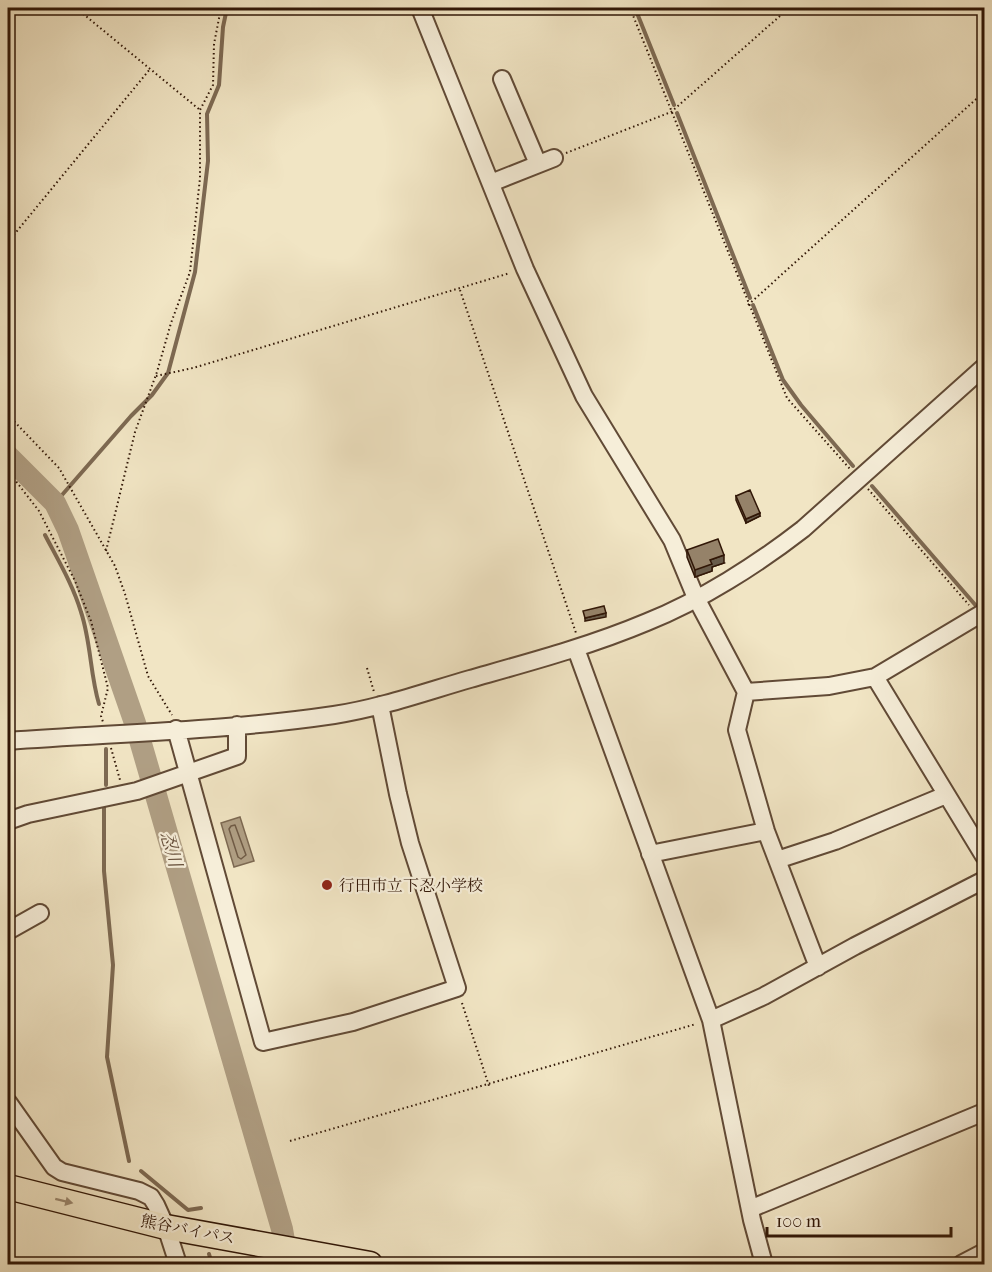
<svg xmlns="http://www.w3.org/2000/svg" width="992" height="1272" viewBox="0 0 992 1272" font-family="'IM FELL French Canon','Noto Serif JP',serif">
	<rect width="100%" height="100%" fill="#f1e5c4"/>
	<filter id="stains"><feTurbulence type="fractalNoise" baseFrequency=".00333" numOctaves="4"/><feColorMatrix values="0 0 0 0 .2 0 0 0 0 .09 0 0 0 0 .02 0 0 0 .5 -.17"/></filter>
	<radialGradient id="worn" r=".72"><stop offset=".6" stop-color="#630" stop-opacity="0"/><stop offset="1" stop-color="#630" stop-opacity=".3"/></radialGradient>
	<!-- water -->
	<path fill="#b09f84" stroke="#7d6952" stroke-width="1.5" d="M240,817l14,44 -20,6 -13,-44z"/>
	<g fill="none" stroke-linecap="round" stroke-linejoin="round">
		<!-- shore -->
		<path stroke="#705b46" stroke-width="1.5" d="M235,825l11,30 -5,4 -3,-2 -9,-28 2,-3z"/>
		<!-- stream -->
		<path stroke="#7d6952" stroke-width="4" d="M635,8l39,97
			M677,113l73,185
			M753,305l30,75 18,25 52,61
			M872,486l106,122
			M55,503l76,-87 21,-21 16,-22 27,-101 13,-111 -1,-47 12,-29 4,-58 4,-19
			M45,535c13,25 28,50 36,77 10,30 9,62 18,92
			M106,749v36
			M104,804v67l9,94 -6,92 22,104
			M141,1171l47,39 13,-2
			M209,1254l3,10"/>
		<!-- river -->
		<path stroke="#b09f84" stroke-width="22" d="M8,456l47,47 13,27 67,193 147,506 6,35"/>
		<defs>
			<path id="minor" d="M420,8l105,261 59,127 88,144 24,58 50,94 83,-6 46,-9 109,179
				M502,79l36,85
				M491,183l63,-25
				M576,649l135,371 41,200 12,44
				M875,677l109,-65
				M746,692l-9,38 29,101 52,136
				M176,729l87,313 90,-20 104,-34 -47,-145 -12,-49 -18,-89
				M8,741c108,-8 218,-10 326,-26 46,-7 91,-23 136,-36 60,-17 120,-33 177,-57 53,-21 111,-58 156,-93l181,-162
				M8,821l20,-7 109,-23 100,-35v-31
				M650,854l116,-23
				M777,860l58,-19 111,-46
				M8,931l32,-18
				M711,1020l53,-24 91,-50 129,-66
				M8,1102l46,65 8,5 77,19 12,6 5,8 10,22 12,37
				M750,1209l234,-97
				M961,1264l23,-12"/>
			<path id="highway" d="M8,1187l158,40 204,37"/>
		</defs>
		<!-- minor casing -->
		<use href="#minor" stroke="#614a36" stroke-width="20"/>
		<!-- highway casing -->
		<use href="#highway" stroke="#311707" stroke-width="27"/>
		<!-- path -->
		<path stroke="#311707" stroke-width="2" stroke-dasharray="1.5 3" stroke-linecap="butt" d="M76,8l124,102
			M630,8l157,390 63,71
			M566,153l105,-41 118,-104
			M8,242l142,-173
			M460,290l116,343
			M748,305l236,-213
			M156,376l37,-8 317,-95
			M8,415l51,53 56,98 10,28 23,82 24,39
			M8,471l31,40 36,70 16,40 17,67 -7,28 2,6
			M868,489l101,116
			M106,551l29,-119 22,-60 14,-49 19,-51 10,-94v-68l13,-25 1,-41 7,-36
			M367,668l7,24
			M111,748l9,32
			M462,1003l27,83
			M290,1141l406,-117"/>
		<!-- minor -->
		<use href="#minor" stroke="#f6eed9" stroke-width="16"/>
		<!-- highway -->
		<use href="#highway" stroke="#f1e5c4" stroke-width="24"/>
	</g>
	<!-- wall -->
	<path fill="#80705a" stroke="#311707" stroke-width="1.5" d="M736,496l24,20 -14,7 -10,-23z
		M687,550l37,13 -12,4v4l-17,6 -8,-20z"/>
	<!-- shaded-wall -->
	<path fill="#685b4a" stroke="#311707" stroke-width="1.5" d="M760,513v3l-14,7v-4z
		M724,555v8l-12,4v4l-17,6v-7l15,-10z
		M606,613v4l-21,4v-3z"/>
	<!-- building -->
	<path fill="#958269" stroke="#311707" stroke-width="1.5" d="M750,490l10,23 -14,6 -10,-23z
		M718,539l6,16 -14,5 2,4 -17,6 -8,-20z
		M604,606l2,7 -21,5 -2,-7z"/>
	<!-- one-way arrows -->
	<defs><path id="oneway-solid" d="M-6-.8H1V-3.2L6.5 0L1 3.2V.8H-6Z" transform="scale(1.5)"/></defs>
	<use fill="#9b886f" href="#oneway-solid" transform="translate(64 1201) rotate(14)"/>
	<!-- markers -->
	<circle fill="#8f2418" stroke="#f6eed9" stroke-width="2" cx="327" cy="885" r="6"/>
	<g text-anchor="middle" stroke-width="4.5" stroke-linejoin="round" paint-order="stroke">
		<!-- poi labels -->
		<g font-size="16" fill="#311707" stroke="#f6eed9" text-anchor="start">
			<text x="339" y="891">行田市立下忍小学校</text>
		</g>
		<!-- street labels -->
		<g font-size="16" fill="#311707" stroke="#f6eed9">
			<text transform="translate(188 1229) rotate(11)" y="6">熊谷バイパス</text>
		</g>
		<!-- water labels -->
		<g font-size="18" font-style="italic" fill="#644d39" stroke="#f6eed9">
			<text transform="translate(171 849) rotate(74)" y="6">忍川</text>
		</g>
	</g>
	<!-- margin -->
	<rect width="992" height="1272" fill="none" stroke="#f1e5c4" stroke-width="30"/>
	<rect x="9" y="9" width="974" height="1254" fill="none" stroke="#311707" stroke-width="3"/>
	<rect x="15" y="15" width="962" height="1242" fill="none" stroke="#311707" stroke-width="1.5"/>
	<!-- scale -->
	<path d="M767 1227v9h184v-9" fill="none" stroke="#311707" stroke-width="3"/>
	<text x="776" y="1227" font-size="18" fill="#311707" stroke="#f6eed9" stroke-width="4.5" paint-order="stroke">100 m</text>
	<rect width="100%" height="100%" filter="url(#stains)"/>
	<rect width="100%" height="100%" fill="url(#worn)"/>
</svg>
